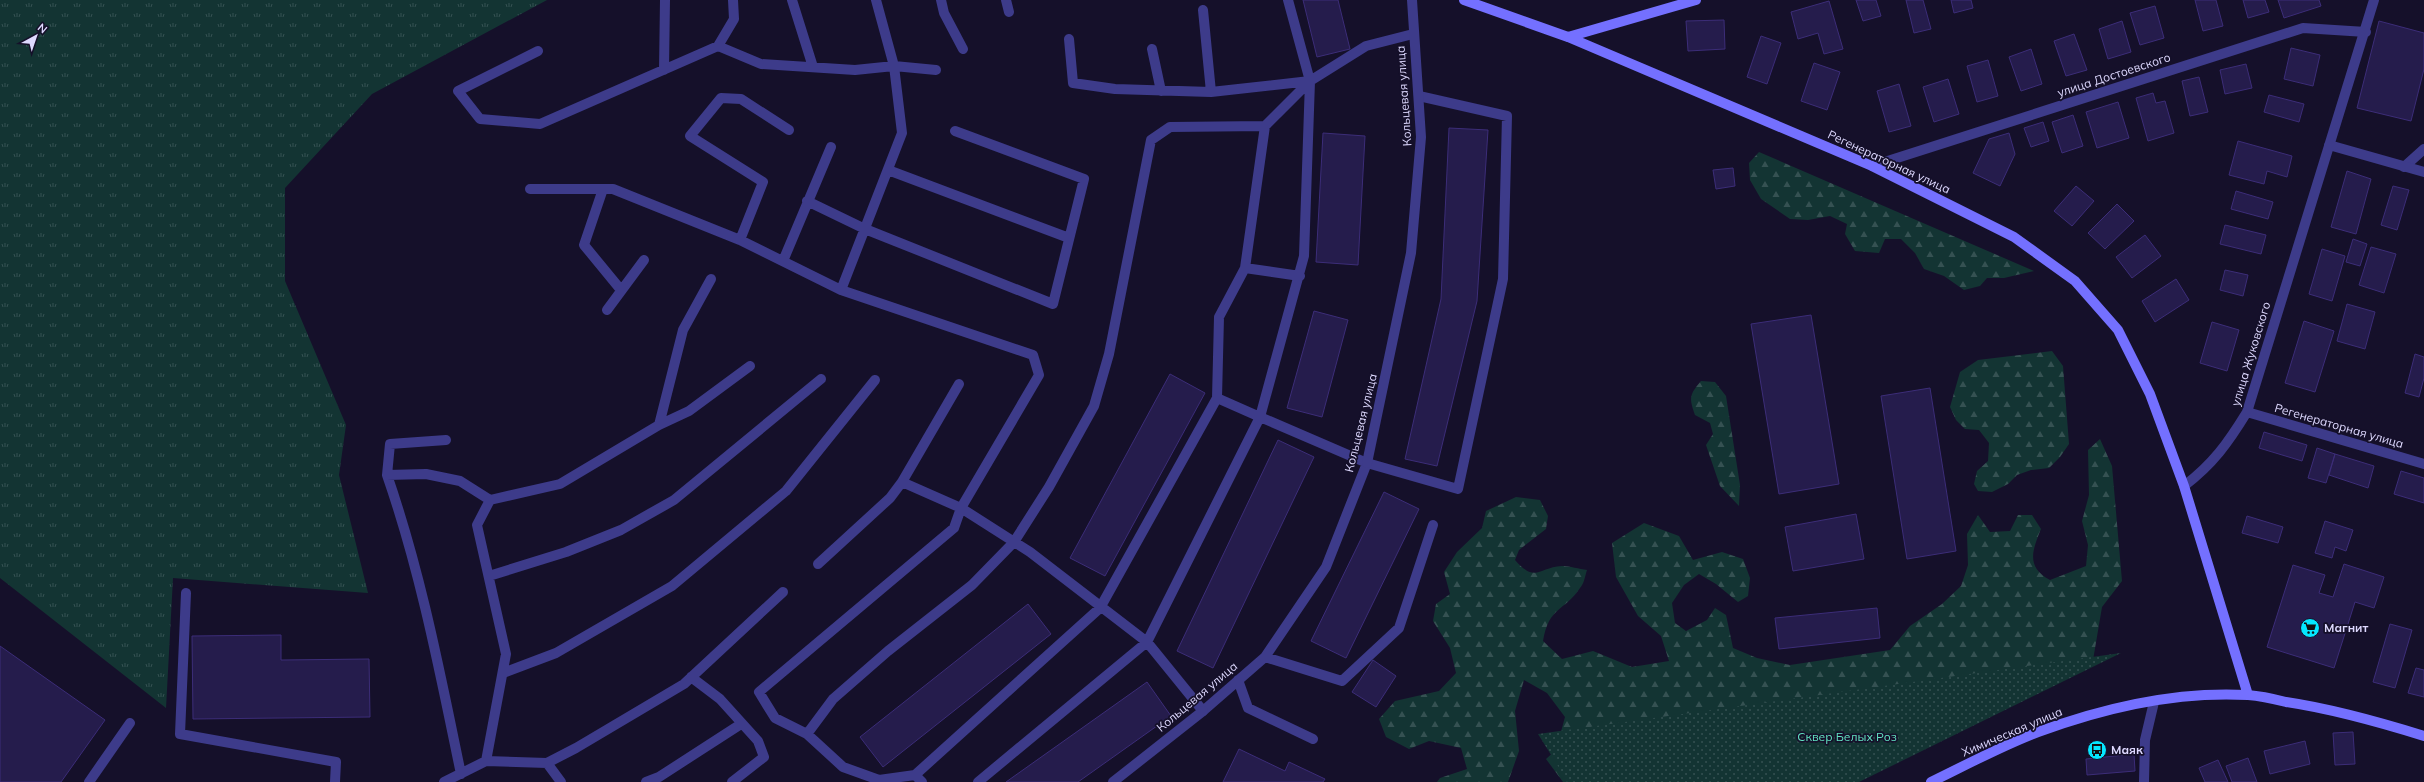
<svg xmlns="http://www.w3.org/2000/svg" width="2424" height="782" viewBox="0 0 2424 782" font-family="Mulish,sans-serif">
	<defs>
		<pattern id="grass-tufts" width="24" height="20" patternUnits="userSpaceOnUse"><rect width="24" height="20" fill="#133433"/><path d="M3 7l-1-3M5 7V3M7 7l1-3M15 17l-1-3M17 17v-4M19 17l1-3" fill="none" stroke="#355152"/></pattern>
		<pattern id="forest-firs" width="22" height="20" patternUnits="userSpaceOnUse"><rect width="22" height="20" fill="#133433"/><path d="M5 1l3.5 6h-7zM16 11l3.5 6h-7z" fill="#355152"/></pattern>
		<pattern id="park-dots" width="8" height="8" patternUnits="userSpaceOnUse"><rect width="8" height="8" fill="#133433"/><path d="M2 2h.1M6 6h.1" fill="none" stroke="#355152" stroke-width="1.8" stroke-linecap="round"/></pattern>
	</defs>
	<rect width="100%" height="100%" fill="#15102a"/>
	<!-- grass -->
	<path fill="url(#grass-tufts)" d="M0,0h547l-175,94 -87,94v93l61,144 -7,50 29,118 -195,-15 -7,130 -166,-130z"/>
	<!-- forest -->
	<path fill="url(#forest-firs)" d="M1759,152l275,119 -30,7h-17l-7,8 -16,4 -20,-14 -20,-7 -9,-16 -14,-14h-16l-6,14 -24,-2 -10,-17 2,-10 -17,-8 -22,4 -18,-1 -29,-20 -11,-19 -1,-17z
		M2052,351l11,15 6,78 -9,13 -11,11 -18,2 -14,5 -9,9 -16,8 -14,-1 -4,-7 3,-13 11,-10 1,-18 -10,-13 -14,-1 -9,-9 -6,-13 10,-35 18,-12z
		M1701,381l14,1 11,14 14,89 -1,21 -19,-20 -14,-41 7,-11 -3,-11 -15,-8c-6,-17 -6,-20 6,-34z
		M2100,439l12,27 10,115 -20,26 -10,59 -245,116h-284l-17,-23 10,-9 9,-33 -18,-24 -23,-13 -9,31 4,40 -11,31h-71l3,-4 27,-9 -6,-21 -32,-7 -20,8 -23,-12 -7,-18 16,-18 44,-10 17,-18 -6,-25 -17,-27 3,-17 14,-10 -6,-22 13,-20 25,-24 4,-17 30,-14 24,3 8,16 -2,13 -27,21 -4,10c21,24 24,7 47,6 8,0 17,3 25,4 -2,6 -3,14 -7,18 -16,24 -31,18 -37,53l19,18 31,-8 39,16 37,-6 -8,-25 -23,-20 -22,-39 -4,-34 32,-20 35,13 14,24 29,-8 21,7 7,19 -2,18 -10,6 -22,-18 -17,-10 -15,11 -12,18 3,20 11,8 21,-11 8,-12 11,7 7,33 24,10 33,7 100,-15 20,-24 32,-22 19,-18 7,-21 -1,-31 11,-19 12,17 20,-1 8,-16h14l9,14c-9,22 -15,38 9,51l36,-14 2,-21 -6,-24 7,-26 -1,-45z"/>
	<!-- park -->
	<path fill="url(#park-dots)" d="M2121,653l-262,129h-291l-30,-48z"/>
	<!-- building -->
	<path fill="#251c4c" stroke="#3c2d78" d="M1303,0h35l12,49 -33,8z
		M1856,0h20l5,16 -18,5z
		M1906,0h17l8,29 -17,4z
		M1951,0h20l2,8 -19,5z
		M2195,0h21l7,26 -20,5z
		M2243,0h22l4,12 -21,6z
		M2278,0h41l2,6 -37,12z
		M1829,1l14,48 -19,5 -6,-21 -20,6 -7,-27z
		M2155,6l9,32 -24,7 -10,-32z
		M1724,20l1,29 -37,2 -2,-30z
		M2122,21l9,31 -23,7 -9,-30z
		M2379,21l45,12v36l-13,52 -54,-13z
		M2074,34l13,36 -21,6 -12,-35z
		M1761,36l20,7 -14,41 -20,-7z
		M2291,48l29,7 -7,31 -29,-7z
		M2031,49l11,35 -21,7 -12,-34z
		M1988,60l10,36 -21,6 -10,-36z
		M1814,63l26,9 -13,38 -26,-9z
		M2246,64l6,24 -27,6 -5,-24z
		M2199,77l9,35 -18,4 -8,-35z
		M1948,79l11,35 -25,8 -11,-35z
		M1899,84l12,42 -22,6 -12,-41z
		M2153,93l3,10 9,-2 9,32 -26,8 -12,-43z
		M2269,95l35,9 -5,18 -35,-10z
		M2118,102l11,36 -32,10 -11,-36z
		M2073,115l10,31 -21,7 -10,-31z
		M2043,122l6,19 -18,6 -7,-19z
		M1449,128l39,2 -11,171 -40,165 -32,-7 36,-160z
		M1323,133l42,3 -7,129 -42,-3z
		M2009,133l6,21 -15,32 -27,-13 16,-34z
		M2238,141l54,15 -5,21 -20,-6 -3,13 -35,-9z
		M1733,168l2,18 -19,3 -3,-19z
		M2347,171l24,8 -15,55 -25,-7z
		M2076,186l18,15 -22,25 -18,-15z
		M2393,186l16,4 -12,40 -16,-5z
		M2236,191l37,11 -5,17 -37,-10z
		M2117,204l17,17 -29,28 -17,-16z
		M2225,225l41,10 -5,19 -41,-10z
		M2145,235l16,21 -29,22 -16,-21z
		M2353,239l14,5 -7,22 -14,-4z
		M2371,247l25,7 -12,39 -25,-8z
		M2322,249l23,7 -13,45 -23,-7z
		M2225,270l23,5 -5,21 -23,-6z
		M2176,279l13,21 -34,22 -13,-21z
		M2347,304l28,8 -10,37 -28,-8z
		M1314,311l34,9 -26,97 -35,-9z
		M1811,315l28,169 -60,10 -28,-170z
		M2304,321l30,10 -19,61 -30,-9z
		M2212,322l27,8 -12,41 -27,-8z
		M2415,354l9,3v21l-5,19 -14,-4z
		M1170,374l35,19 -100,183 -35,-18z
		M1930,388l26,163 -49,8 -26,-163z
		M2264,432l43,13 -5,16 -43,-13z
		M1278,440l36,17 -101,211 -36,-17z
		M2317,448l18,6 -9,29 -18,-5z
		M2335,454l39,12 -6,22 -39,-13z
		M2401,471l23,7v25l-30,-9z
		M1384,492l35,17 -73,149 -35,-17z
		M1856,514l8,45 -71,12 -8,-44z
		M2247,516l36,11 -5,16 -36,-10z
		M2325,521l28,9 -7,21 -11,-4 -3,11 -17,-5z
		M2344,564l40,13 -10,31 -19,-6 -21,66 -67,-21 26,-82 32,10 -6,18 14,4z
		M1028,604l23,30 -168,133 -23,-30z
		M1877,608l3,30 -101,11 -4,-31z
		M2390,624l22,6 -17,58 -22,-6z
		M281,635v25l88,-1 1,58 -177,2 -1,-83z
		M0,646l105,74 -44,62h-61z
		M1373,660l23,16 -20,31 -24,-15z
		M2416,668l8,2v27l-16,-4z
		M1147,682l24,34 -93,66h-72z
		M2353,732l2,32 -20,1 -2,-32z
		M2305,741l5,23 -40,10 -6,-23z
		M1239,749l46,22 4,-9 36,17 -2,3h-100z
		M2134,754l1,17 -48,4 -1,-16z
		M2248,758l9,24h-25l-6,-16z
		M2218,760l10,22h-23l-6,-14z"/>
	<g fill="none" stroke-linecap="round" stroke-linejoin="round">
		<!-- lane -->
		<path stroke="#3d3b8a" stroke-width="10" d="M792,0l21,67
			M941,0l3,13 19,36
			M1006,0l3,12
			M1203,10l8,82
			M1069,39l4,44 42,6 96,3 99,-11
			M718,46l16,-27 -1,-19
			M1152,49l9,42
			M538,51l-80,40 22,28 60,5 178,-78 43,18 94,6 39,-4 42,4
			M664,70l1,-70
			M2404,167l20,-18
			M888,170l181,68
			M530,189h83l127,51 101,50 192,65 6,20 -78,133 -7,20 -195,164 16,26 32,16 36,33 36,13 36,-5 7,7
			M603,189l-19,56 37,45
			M807,201l58,28 188,75 31,-125 -129,-48
			M740,240l23,-58 -73,-46 31,-38 20,1 48,31
			M783,261l48,-114
			M1245,268l55,8
			M841,290l61,-157 -8,-67 -18,-66
			M607,310l37,-50
			M1217,398l43,19 44,-161 6,-175 -22,-81
			M659,425l24,-95 28,-51
			M387,475l3,-31 56,-4
			M902,482l59,26 69,44 117,90 56,69 62,-54 61,-90 41,-104
			M818,564l72,-66 12,-16 57,-98
			M489,576l77,-24 55,-22 53,-30 147,-121
			M186,593l-6,141 156,28 -1,20
			M1265,657l77,24 57,-53 34,-103
			M503,673l53,-20 116,-67 114,-95 89,-111
			M691,677l29,22 38,42 6,16 -32,25
			M1238,680l10,28 65,31
			M807,734l26,-35 55,-48 84,-66 42,-43 35,-55 45,-81 15,-52 42,-214 19,-13 95,-1
			M486,761l61,2 29,-15 108,-64 99,-92
			M547,763l14,19
			M461,774c-21,-101 -40,-201 -74,-299l39,-1 34,7 30,19 70,-16 99,-59 30,-14 61,-45
			M915,775l185,-167 117,-210 2,-81 26,-49 20,-142 45,-45 56,-35 47,-12
			M89,782l41,-59
			M444,782l42,-21 20,-107 -29,-129 13,-25
			M646,782l13,-5 82,-53
			M978,782l169,-140 113,-225 107,46 91,26 45,-210 4,-163 -88,-20"/>
		<!-- street -->
		<path stroke="#3d3b8a" stroke-width="10" d="M2329,145l95,27
			M1872,166l431,-138 63,4
			M2247,412l177,52
			M1367,463l44,-210 10,-116 -9,-137
			M2184,486c29,-22 44,-43 63,-74l127,-412
			M1113,782l90,-71
			M2144,782l1,-42 9,-38"/>
		<!-- secondary -->
		<path stroke="#7470ff" stroke-width="10" d="M1464,0l104,37 304,129 142,71 61,44 43,49 32,64 34,92 64,209
			M1568,37l128,-37
			M1931,782c35,-17 70,-36 107,-50 65,-24 140,-41 210,-37 13,1 26,4 38,7 47,7 93,20 138,34"/>
	</g>
	<!-- icons -->
	<defs>
		<symbol id="supermarket-disc" viewBox="-11 -11 22 22"><circle r="9.5" fill="#05e7ff" stroke="#15102a"/><path d="M-6-5.5h2.5l.6 2H6L4.5 2H-2.5L-4.4-4H-6ZM-1.5 3.2a1.3 1.3 0 1 0 .1 0ZM3 3.2a1.3 1.3 0 1 0 .1 0Z" fill="#111"/></symbol>
		<symbol id="bus-disc" viewBox="-11 -11 22 22"><circle r="9.5" fill="#05e7ff" stroke="#15102a"/><path d="M-5-6H5V4H4V6H2V4H-2V6H-4V4H-5ZM-3.5-4V0h7V-4ZM-3.5 1.2v1.5H-2V1.2ZM2 1.2v1.5H3.5V1.2Z" fill="#111"/></symbol>
	</defs>
	<g fill-rule="evenodd">
		<use href="#supermarket-disc" x="2299" y="617" width="22" height="22"/>
		<use href="#bus-disc" x="2086" y="739" width="22" height="22"/>
	</g>
	<g text-anchor="middle" stroke-width="3.5" stroke-linejoin="round" paint-order="stroke">
		<!-- street labels -->
		<g font-size="12" fill="#ded9ff" stroke="#15102a">
			<text transform="translate(2114 75) rotate(-18)" y="4">улица Достоевского</text>
			<text transform="translate(1404 96) rotate(-94)" y="4">Кольцевая улица</text>
			<text transform="translate(1889 162) rotate(25)" y="4">Регенераторная улица</text>
			<text transform="translate(2251 354) rotate(-73)" y="4">улица Жуковского</text>
			<text transform="translate(1361 423) rotate(-76)" y="4">Кольцевая улица</text>
			<text transform="translate(2339 426) rotate(16)" y="4">Регенераторная улица</text>
			<text transform="translate(1197 697) rotate(-40)" y="4">Кольцевая улица</text>
			<text transform="translate(2012 732) rotate(-23)" y="4">Химическая улица</text>
		</g>
		<!-- poi labels -->
		<g font-size="12" font-weight="bold" fill="#ded9ff" stroke="#15102a" text-anchor="start">
			<text x="2324" y="632">Магнит</text>
			<text x="2111" y="754">Маяк</text>
		</g>
		<!-- park labels -->
		<g font-size="12" fill="#62e3c2" stroke="#15102a">
			<text x="1847" y="741">Сквер Белых Роз</text>
		</g>
	</g>
	<!-- north arrow -->
	<g transform="translate(36 36) rotate(40)" stroke="#15102a" stroke-width="3" paint-order="stroke">
	<path d="M0-3L7 15L0 10L-7 15Z" fill="#ded9ff"/>
	<text y="-6" font-size="11" font-weight="bold" text-anchor="middle" fill="#ded9ff">N</text>
	</g>
</svg>
